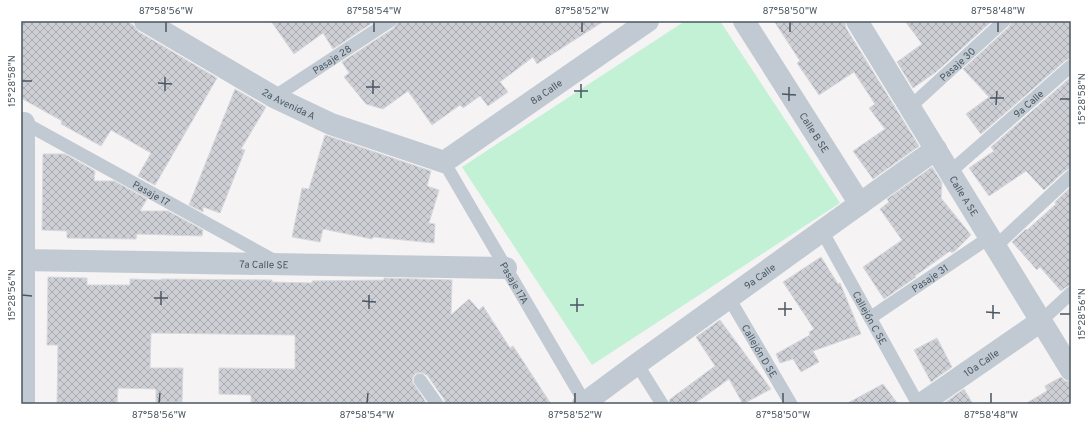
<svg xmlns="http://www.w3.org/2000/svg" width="1092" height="425" viewBox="0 0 1092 425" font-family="Overpass,sans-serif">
	<defs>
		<pattern id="building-cross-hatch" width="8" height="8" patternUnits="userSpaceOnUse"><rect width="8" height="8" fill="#cdcfd5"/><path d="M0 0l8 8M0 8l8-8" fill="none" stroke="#a8abb0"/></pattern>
	</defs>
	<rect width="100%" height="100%" fill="#f5f3f3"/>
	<!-- grass -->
	<path fill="#c3f1d5" d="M685,21h35l120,182 -248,162 -130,-198z"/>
	<!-- building -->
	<path fill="url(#building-cross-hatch)" stroke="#d7d9de" d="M21,21h106l6,4 6,7 78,46 -62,107 -17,-9 13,-23 -40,-23 -10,16 -40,-22 1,-3 -41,-23z
		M271,21h104l-42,28 -10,-16 -29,21z
		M398,21h206l-67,43 -4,-7 -33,25 8,10 -20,14 -8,-10 -17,12 -3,-3 -28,20 -24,-34 -25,18 -17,-5 -22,-27 5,-4 -7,-11 52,-34z
		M774,21h71l1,7 73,118 -46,33 -20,-28 32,-22 -16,-21 6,-4 -21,-32 -35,23 -22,-32 3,-2z
		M905,21h87l-56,51 -23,16 -16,-26 25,-18z
		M1012,21h59v37l-5,2 -85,74 -15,-20 23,-17 -26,-28 46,-42z
		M1071,77v91l-5,2 -22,20 -18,-19 -37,25 -20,-28 25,-17 -3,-4z
		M235,89l31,18 -25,42 4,1 -25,63 -17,-6v5l-14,-7z
		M325,135l106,36 -4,15 12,4 -10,33 6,1 -1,19 -61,-6 -1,2 -49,-10 -3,13 -28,-5 10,-49 7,1z
		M43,154h22l30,17 -1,10h20l33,18 -7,12h28l35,19 -1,6 -65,-2 -1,5 -69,-1v-7l-25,-1z
		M932,167l10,16 -1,15 30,37 -14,14 -5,4 -2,-2 -35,25 1,1 -32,22 -21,-32 39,-27 -22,-31 9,-7 -2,-3z
		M1071,187v98l-5,2 -5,4 -21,-24 -3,3 -25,-28 14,-13 1,1 29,-26 -1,-2z
		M821,257l17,27 2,-1 21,51 -48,17 6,11 -18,10 -8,-13 -13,4 -4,-9 34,-19 -1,-3 5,-3 -31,-47z
		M48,277l39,1v7h43v-6l31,1v-1l111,1v2l40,1v-2l72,-1v-2l68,2 -1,35 18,-16 10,11 4,-4 27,42 3,-2 38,58h-106l-1,-5 -17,-24 -7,-3 -5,2 -2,3 -1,4 15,23 -122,-2v2h-54v-9l-32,-1v-26l76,1v-34l-144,-2 -1,35h33l-1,34h-26v-13l-38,-1 -1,16h-60l1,-59h-11z
		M720,320l51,69 -28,15 -14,-25 -35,25h-24l-1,-4 46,-34 -19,-29z
		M937,338l15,29 -21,15 -17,-32z
		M1061,377l4,4 6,1v22h-46l22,-13 -2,-5z
		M883,384l15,20h-52z
		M964,389l9,15h-30z"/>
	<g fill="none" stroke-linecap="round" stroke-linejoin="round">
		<!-- lane -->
		<g stroke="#c1cad2" stroke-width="13">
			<path id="s1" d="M274,97l116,-76"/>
			<path id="s2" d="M910,107l94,-86"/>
			<path id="s3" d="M21,121l254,140"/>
			<path id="s4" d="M444,162l141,241"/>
			<path id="s5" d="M950,172l121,-106"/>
			<path id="s6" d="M822,231l96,173"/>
			<path d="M995,247l76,-71"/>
			<path id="s7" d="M729,298l62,106"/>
			<path id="s8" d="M870,318l120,-81"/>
			<path d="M1041,321l30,-28"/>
			<path d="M637,364l25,40"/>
			<path d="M420,380l17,24"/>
		</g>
		<!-- street -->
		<g stroke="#c1cad2" stroke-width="22">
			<path id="s9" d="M145,21l129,76 57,27 113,38 204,-141"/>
			<path id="s10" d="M744,21l116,183"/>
			<path id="s11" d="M857,21l214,349"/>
			<path d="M24,123v281"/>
			<path id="s12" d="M21,260l485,8"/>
			<path id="s13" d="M583,404l54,-40 299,-215"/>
			<path id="s14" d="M921,404l120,-83"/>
		</g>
	</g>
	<!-- ticks -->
	<path fill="none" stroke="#4a5661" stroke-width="1.5" d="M166,32v-10M374,32v-10M582,32v-10M790,32v-10M998,32v-10M22,81h10M158,83l14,1M366,87h14M165,91v-14M574,91h14M373,94v-14M782,94l14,1M581,98v-14M990,98h14M1060,99h10M789,101v-14M996,105l1,-14M22,295l10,1M154,298h14M362,301l14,1M161,305v-14M570,305h14M369,309v-14M778,309h14M577,312v-14M986,312l14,1M1060,314h10M785,316v-14M993,319v-14M159,403l1,-10M367,403l1,-10M575,403v-10M783,403v-10M991,403v-10"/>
	<g text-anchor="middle" stroke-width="3" stroke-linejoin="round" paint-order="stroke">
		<!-- street labels -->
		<g font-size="10" fill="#4a5661" stroke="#fff">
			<text dy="4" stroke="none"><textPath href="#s1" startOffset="69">Pasaje 28</textPath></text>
			<text dy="4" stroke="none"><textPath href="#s2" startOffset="64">Pasaje 30</textPath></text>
			<text dy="4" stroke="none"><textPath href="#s9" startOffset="456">8a Calle</textPath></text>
			<text dy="4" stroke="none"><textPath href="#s9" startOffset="166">2a Avenida A</textPath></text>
			<text dy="4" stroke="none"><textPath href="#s5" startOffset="104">9a Calle</textPath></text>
			<text dy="4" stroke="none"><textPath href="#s10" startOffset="132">Calle B SE</textPath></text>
			<text dy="4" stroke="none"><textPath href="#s3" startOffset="149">Pasaje 17</textPath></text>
			<text dy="4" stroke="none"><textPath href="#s11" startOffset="205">Calle A SE</textPath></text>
			<text dy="4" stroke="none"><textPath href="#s12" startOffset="243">7a Calle SE</textPath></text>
			<text dy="4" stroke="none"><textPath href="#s13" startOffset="218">9a Calle</textPath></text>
			<text dy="4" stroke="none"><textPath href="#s8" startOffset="72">Pasaje 31</textPath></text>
			<text dy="4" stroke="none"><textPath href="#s4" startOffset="140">Pasaje 17A</textPath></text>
			<text dy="4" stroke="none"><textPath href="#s6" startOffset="99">Callejón C SE</textPath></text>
			<text dy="4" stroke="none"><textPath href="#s7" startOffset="61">Callejón D SE</textPath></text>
			<text dy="4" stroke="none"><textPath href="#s14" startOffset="73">10a Calle</textPath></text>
		</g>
	</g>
	<!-- border -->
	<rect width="1092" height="425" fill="none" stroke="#ffffff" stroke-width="44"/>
	<rect x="22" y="22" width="1048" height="381" fill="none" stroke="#4a5661" stroke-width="1.5"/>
	<g font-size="10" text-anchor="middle" fill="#4a5661">
		<text x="166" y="14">87°58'56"W</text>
		<text x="374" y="14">87°58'54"W</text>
		<text x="582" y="14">87°58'52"W</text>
		<text x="790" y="14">87°58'50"W</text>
		<text x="998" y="14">87°58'48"W</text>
		<text transform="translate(11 81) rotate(-90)" y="4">15°28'58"N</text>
		<text transform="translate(1081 99) rotate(-90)" y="4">15°28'58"N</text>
		<text transform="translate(11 295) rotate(-90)" y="4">15°28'56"N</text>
		<text transform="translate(1081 314) rotate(-90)" y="4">15°28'56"N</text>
		<text x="159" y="418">87°58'56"W</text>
		<text x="367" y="418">87°58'54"W</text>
		<text x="575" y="418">87°58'52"W</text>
		<text x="783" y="418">87°58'50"W</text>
		<text x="991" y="418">87°58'48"W</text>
	</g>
</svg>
